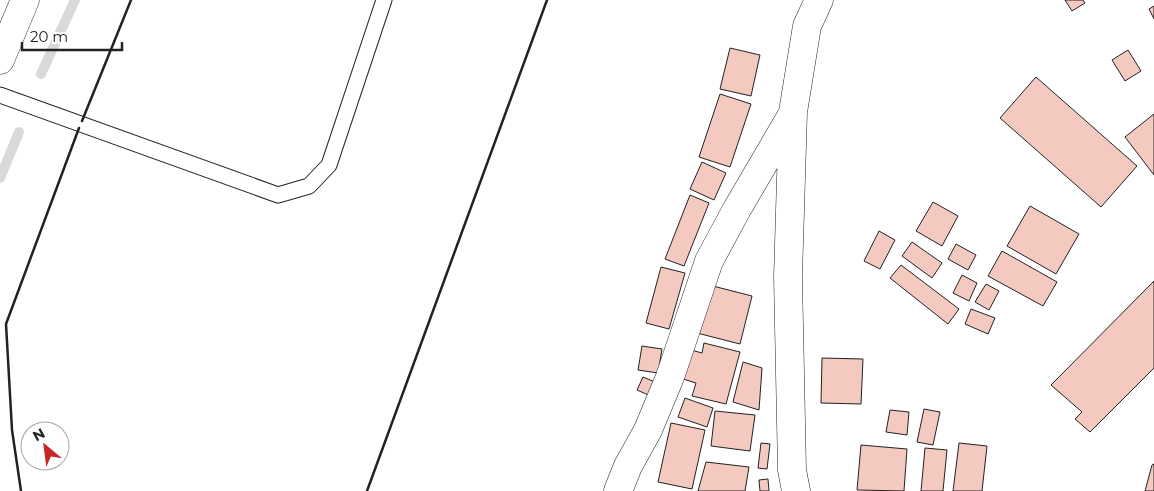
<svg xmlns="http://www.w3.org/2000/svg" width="1154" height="491" viewBox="0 0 1154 491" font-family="Montserrat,sans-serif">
	<rect width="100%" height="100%" fill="#fff"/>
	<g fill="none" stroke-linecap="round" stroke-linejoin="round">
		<!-- stream -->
		<path stroke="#d9d9d9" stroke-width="10" d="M41,74l34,-74
			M0,178l19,-46"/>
	</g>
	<!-- building -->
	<path fill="#f3c9c0" stroke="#222" d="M1065,0h18l2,3 -13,8z
		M1154,6v13l-5,-10z
		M730,48l30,7 -9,41 -31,-7z
		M1128,50l13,21 -16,10 -13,-21z
		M1036,77l101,89 -36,41 -101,-89z
		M720,94l31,10 -21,63 -31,-10z
		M1154,114v61l-29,-38z
		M702,162l24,11 -12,27 -24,-11z
		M690,195l19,8 -25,63 -19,-7z
		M933,202l25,14 -16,30 -26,-15z
		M1030,206l49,28 -23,40 -49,-28z
		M879,231l16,9 -15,29 -16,-8z
		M912,242l30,21 -10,15 -30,-22z
		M956,244l20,11 -8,15 -20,-11z
		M1002,251l55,31 -14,24 -55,-30z
		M901,265l58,44 -11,15 -58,-46z
		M661,267l24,6 -16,56 -23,-6z
		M962,275l15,8 -8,18 -16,-8z
		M1154,281v87l-64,64 -15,-13 7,-7 -31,-27z
		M986,284l13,7 -10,19 -14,-8z
		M709,285l43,11 -12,48 -43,-11z
		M971,309l24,9 -7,16 -23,-10z
		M704,343l36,9 -14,52 -34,-8 4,-13 -13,-4 8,-29 11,3z
		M642,346l20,3 -4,24 -20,-3z
		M822,358l41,1 -2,45 -40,-1z
		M743,362l19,6 -3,42 -26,-8z
		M643,377l17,7 -5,14 -18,-8z
		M685,398l28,10 -6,19 -29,-10z
		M924,409l16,3 -7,33 -16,-3z
		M890,410l19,2 -2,23 -21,-3z
		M715,411l40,4 -5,36 -39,-5z
		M671,423l34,7 -13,59 -34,-7z
		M761,443l9,1 -3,25 -9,-1z
		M959,443l28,3 -5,45h-29z
		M861,445l46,4 -3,42 -47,-1z
		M925,448l22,2 -4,41h-22z
		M706,462l43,5 -4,24h-47z
		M1154,464v27h-9l7,-26z
		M768,479l1,12h-9l-1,-11z"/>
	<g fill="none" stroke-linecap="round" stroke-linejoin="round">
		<defs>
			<path id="service" d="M0,95l278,100 31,-9 20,-21 55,-165"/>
			<path id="minor" d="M618,491l10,-25 20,-36 22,-53 39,-116 28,-52 55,-94
				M796,491l-4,-21 -4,-193 5,-165 14,-86 12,-26"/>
			<path id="trunk" d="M0,60l25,-60"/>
		</defs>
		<!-- service casing -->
		<use href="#service" stroke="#222" stroke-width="17"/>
		<!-- minor casing -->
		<use href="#minor" stroke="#222" stroke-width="29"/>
		<!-- trunk casing -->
		<use href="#trunk" stroke="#222" stroke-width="29"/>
		<!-- service -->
		<use href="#service" stroke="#fff" stroke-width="15"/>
		<!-- minor -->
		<use href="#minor" stroke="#fff" stroke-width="28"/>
		<!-- trunk -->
		<use href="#trunk" stroke="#fff" stroke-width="28"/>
		<!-- wall -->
		<path stroke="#222" stroke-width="2.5" d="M82,121l49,-121
			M21,491l-9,-61 -6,-106 73,-196
			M367,491l180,-491"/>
	</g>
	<!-- north arrow -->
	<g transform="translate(45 446) rotate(331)"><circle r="24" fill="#ffffff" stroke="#a7a7a7"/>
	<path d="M0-4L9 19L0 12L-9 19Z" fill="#c62828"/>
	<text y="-8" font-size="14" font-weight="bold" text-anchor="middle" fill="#222222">N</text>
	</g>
	<!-- scale -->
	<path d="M22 42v8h100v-8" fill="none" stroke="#222222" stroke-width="2.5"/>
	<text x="30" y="42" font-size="15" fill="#222222" stroke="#ffffff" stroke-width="4" paint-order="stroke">20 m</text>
</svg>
